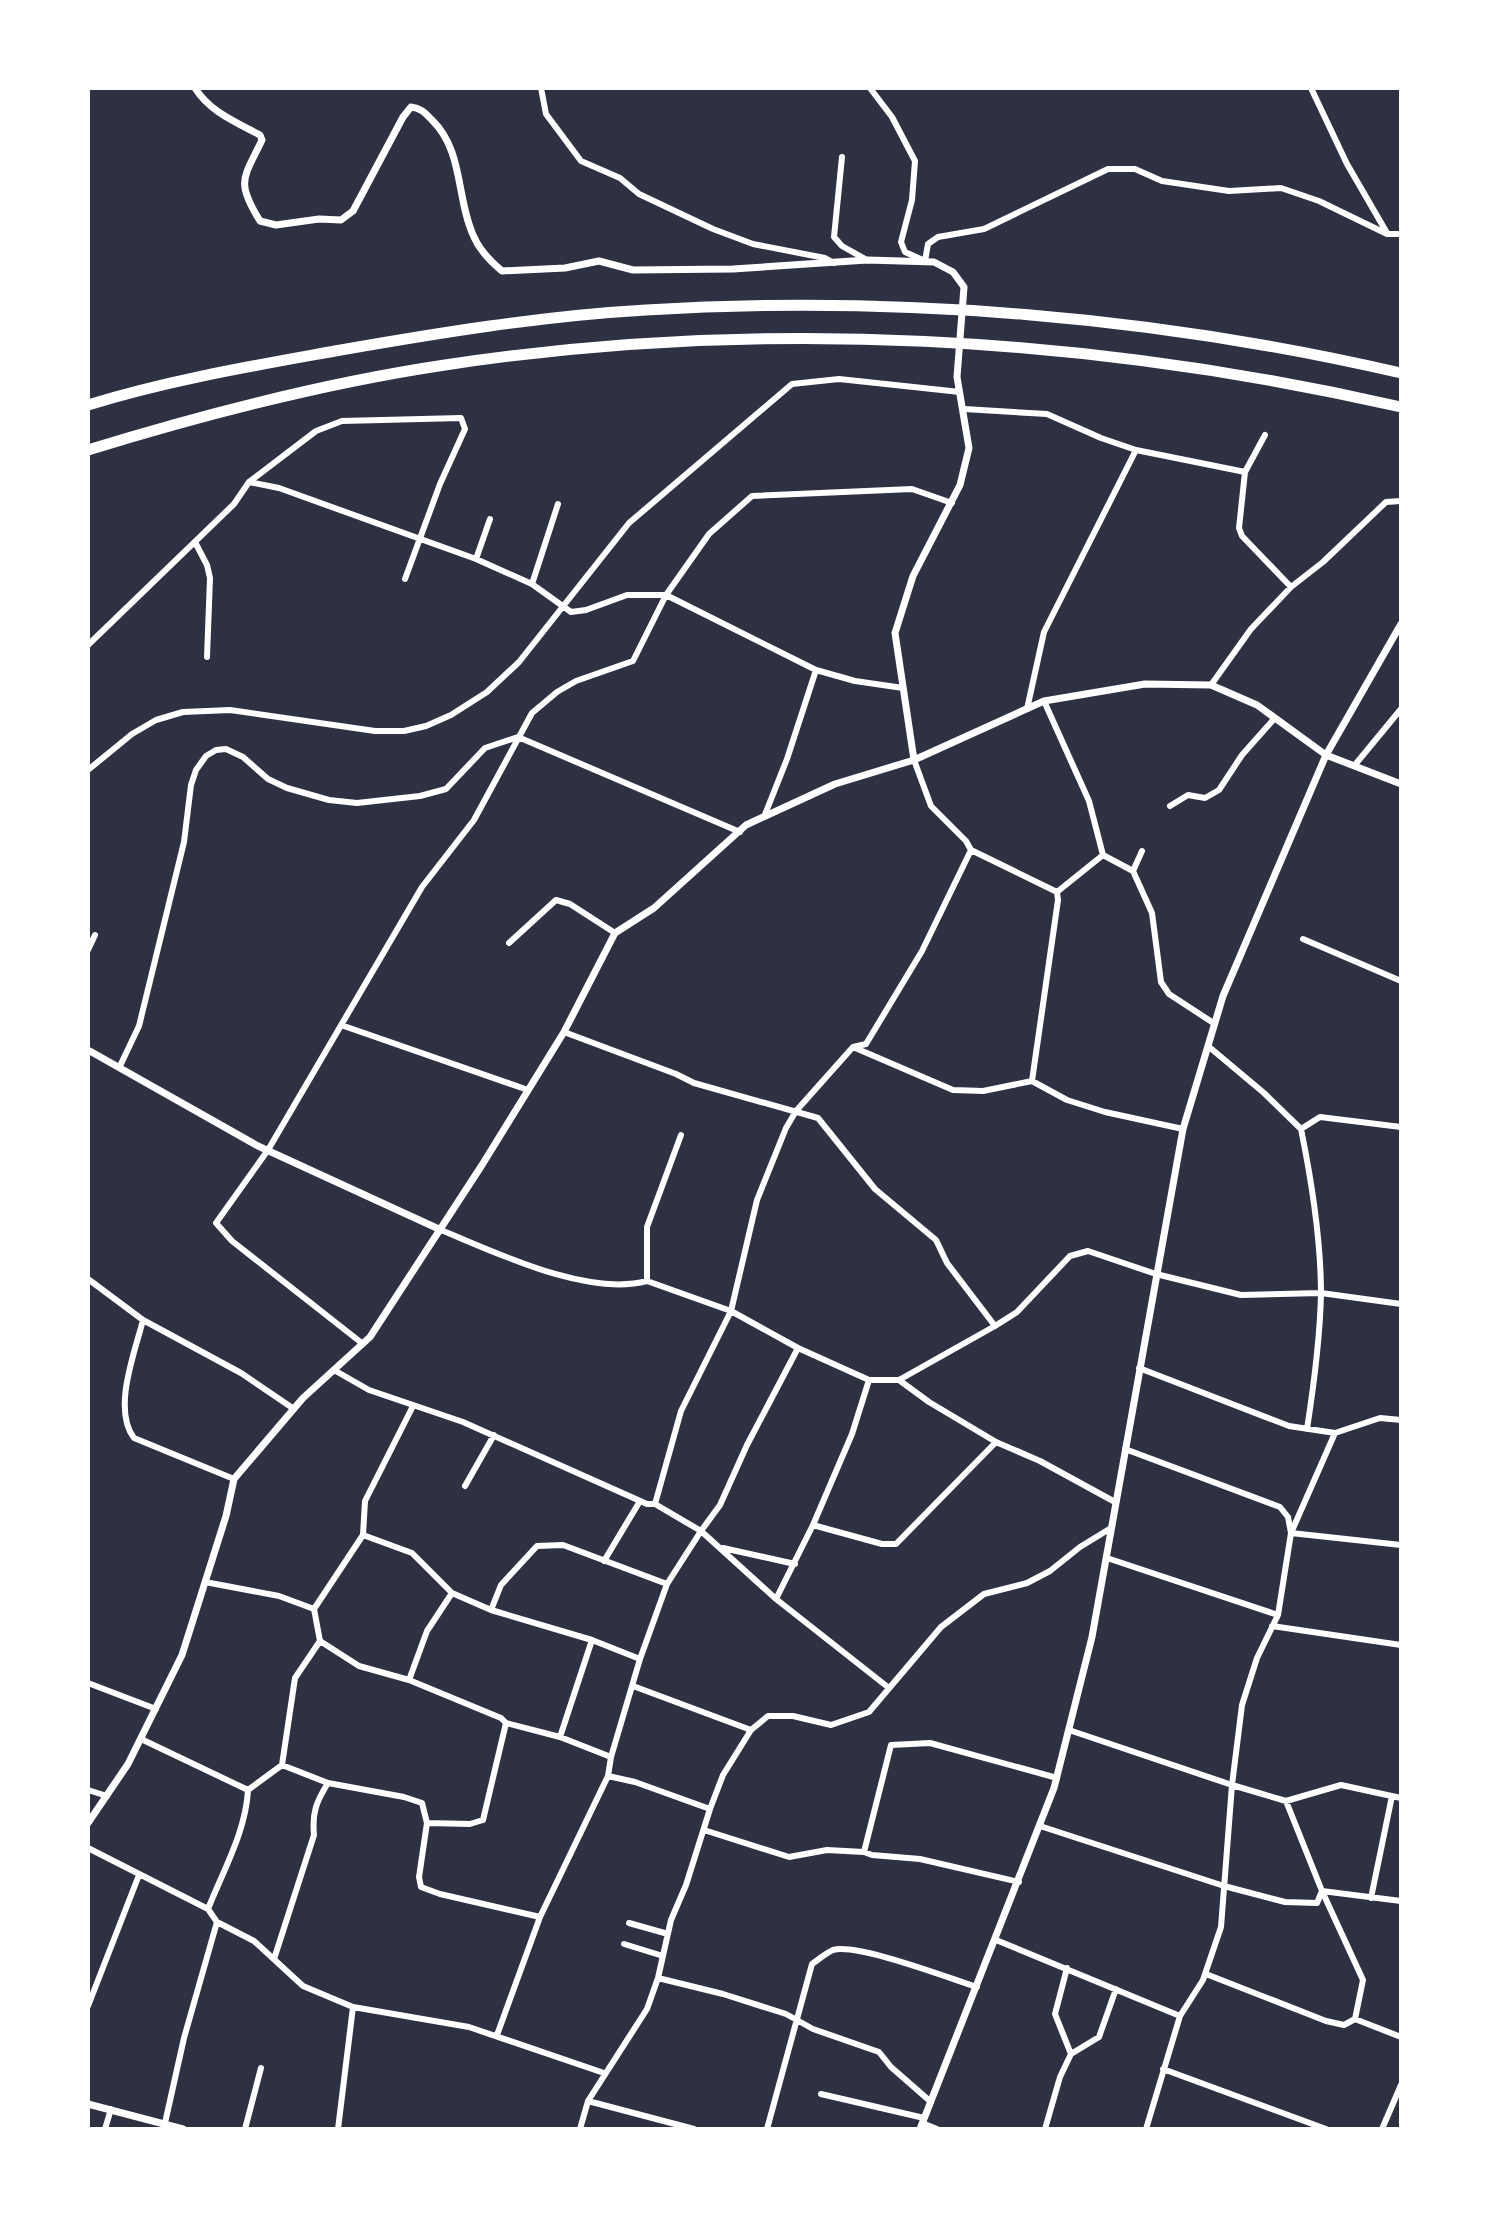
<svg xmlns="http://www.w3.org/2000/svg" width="1489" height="2217" viewBox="0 0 1489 2217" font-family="'Open Sans',sans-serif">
	<rect width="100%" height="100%" fill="#2d3142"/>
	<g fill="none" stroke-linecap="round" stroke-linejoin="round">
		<!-- minor -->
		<path stroke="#fff" stroke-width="6" d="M541,88l5,26 35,47 39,17 19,16 74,35 40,15 72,14 9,5
			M870,88l22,29 23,44 -3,39 -11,42 4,10 20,9 3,-17 10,-7 46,-8 124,-60h27l27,12 67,10 52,-3 38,13 68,33h14
			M1311,88l36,76 40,69
			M842,157l-8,80 8,9 25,14
			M964,409l83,5 54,24 35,12
			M1265,435l-20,37 -6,56 3,8 49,51
			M249,482l30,6 197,71 56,25 39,28 15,-2 41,-15h39l150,75 39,11 48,7
			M195,542l12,23 3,13 -3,79
			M476,559l14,-40
			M532,584l26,-80
			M88,645l146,-141 15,-22 67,-51 26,-10 119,-3 4,11 -25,55 -35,95
			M1211,685l40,-56 40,-42 32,-25 63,-60 15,-1
			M1044,701l45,100 14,54 30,16 19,42 9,69 8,12 46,30
			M1027,709l17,-77 92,-182 109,22
			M914,760l17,46 35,35 5,9 86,42
			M1354,766l47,-57
			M88,770l44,-36 24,-14 27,-8 47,-2 145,21h29l22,-5 25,-11 36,-23 32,-30 110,-139 163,-139 47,-5 121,13
			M1170,806l18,-11 17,3 14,-8 23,-35 33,-37
			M764,817l23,-58 29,-89
			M1133,871l9,-20
			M1057,892l46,-37
			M1303,939l98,42
			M509,943l47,-43 14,4 45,29
			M88,950l7,-15
			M341,1025l187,65
			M564,1032l112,42 18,9 124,35 57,71 61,51 11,23 48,63
			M1208,1046l56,47 37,36
			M853,1047l100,43 30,1 49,-10 35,19 38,12 78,17
			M120,1066l19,-40 45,-184 7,-57 5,-15 10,-14 10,-6 10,-1 17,8 25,22 19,9 42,12 28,3 63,-7 26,-7 39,-41 33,-11 222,95
			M1032,1081l26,-181 -1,-8
			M441,1230c56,23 146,67 206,51v-54l34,-92
			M88,1279l55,41 98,53 53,36
			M647,1281l84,30 67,37 71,32h30l96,-54 22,-14 53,-56 18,-5 68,23 85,21 80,-2 80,11
			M143,1320c-8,32 -31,89 -9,118l100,41
			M363,1344l-131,-103 -16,-18 52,-73 154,-263 52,-67 58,-107 25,-21 19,-11 57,-20 33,-66 43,-61 43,-38 160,-7 40,14
			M1139,1368l150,58 46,7 45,-15 21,2
			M334,1370l35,20 94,32 184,82h8l46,27 75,68 113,89
			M899,1380l30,22 67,40 44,19 75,41
			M1307,1429c7,-45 13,-90 14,-135 0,-56 -9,-111 -20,-165l19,-12 81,10
			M1125,1449l155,58 8,10 3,16 110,12
			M465,1486l29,-51
			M655,1504l26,-93 50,-100 26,-111 29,-72 10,-17 57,-64 13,-3 56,-93 49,-101
			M813,1525l69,19h14l100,-102
			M363,1535l49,18 40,40 39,17 101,30 48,19
			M723,1548l72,16
			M1107,1558l171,57
			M604,1561l36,-60
			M205,1582l74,14 35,13 49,-74 2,-34 48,-95
			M776,1599l37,-74 39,-91 17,-54
			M314,1609l6,32 39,25 50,14 92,38 5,5 54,14 51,20 29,-98 27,-75 34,-53 19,-26 27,-60 51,-97
			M491,1610l10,-25 36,-39 26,-1 104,39
			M1272,1626l129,19
			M409,1680l18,-49 25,-38
			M88,1683l68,26
			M633,1686l118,44
			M1069,1730l163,55 54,16 55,-16 60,13
			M560,1737l32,-97
			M141,1739l107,51
			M282,1765l13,-87 25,-37
			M608,1776l27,6 75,27
			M88,1790l19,6
			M1286,1801l36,90 79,10
			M427,1823l43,1 13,-4 23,-97
			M1040,1826l184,60 61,16 32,1 5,-12 41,89 -8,39 -11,6 -18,-4 -120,-47
			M704,1830l85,27 38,-7 37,2 8,3 48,4 99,23
			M88,1848l120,61 9,13 37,19 49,45 50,21 116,20 135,46
			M864,1852l27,-107 39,-2 127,35
			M1371,1898l21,-102
			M208,1909c15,-38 38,-78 40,-119l34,-25 46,18 76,14 18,6 5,20 -8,54 2,10 19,7 100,23
			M629,1923l39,11
			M996,1940l184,76
			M624,1944l39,12
			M274,1959l40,-124c-2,-22 2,-33 14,-52
			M1067,1968l-12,46 16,40
			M658,1978l65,16 63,20 27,15 66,23 12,15 40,35
			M88,2006l51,-131
			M1355,2019l46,18
			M497,2035l43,-118 68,-141 3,-19
			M1163,2069l163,60
			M821,2094l103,24
			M588,2101l106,28
			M165,2123l19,-85 33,-116
			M922,2123l15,6
			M105,2129l6,-20
			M245,2129l16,-61
			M338,2129l15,-122
			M580,2129l8,-28 59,-92 11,-31 13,-58 15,-35 24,-76 13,-34 28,-45 17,-14h25l38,9 38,-13 72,-85 43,-33 43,-11 23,-12 30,-24 31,-19
			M767,2129l45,-165c6,-4 14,-11 21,-14 24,-7 116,28 144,37
			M1045,2129l15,-52 11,-23 28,-17 17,-48
			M1146,2129l34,-113 23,-36 18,-53 11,-142 10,-80 15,-47 21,-43 13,-82 44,-100
			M1382,2129l19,-44"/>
		<!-- tertiary -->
		<path stroke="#fff" stroke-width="7" d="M195,88c15,24 41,34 65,47l2,5c-18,38 -27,41 -2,81l16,4 43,-6 22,1 12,-9 50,-94 8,-10c10,1 14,6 21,13 32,31 24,79 42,117 6,14 16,24 28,34l63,-3 34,-7 34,9 100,-1 134,-9 67,2 19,10 11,15 -7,90 12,71 -9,37 -47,91 -18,57 19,127
			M88,1050l170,96 183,84
			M88,1823l40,-59 54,-109 44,-139 8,-37 69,-81 67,-61 112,-172 82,-133 51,-99 39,-25 92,-83 89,-41 79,-24 130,-59 101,-17 66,1 46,20 69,50 75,29
			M88,2104l95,25
			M920,2129l134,-341 38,-151 91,-508 40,-133 103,-241 75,-131"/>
		<!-- motorway -->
		<path stroke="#fff" stroke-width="11" d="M88,405c81,-25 164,-39 247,-54 103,-18 206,-35 311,-41 251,-15 509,6 755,63
			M88,450c117,-36 236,-67 357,-85 316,-48 645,-29 956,42"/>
	</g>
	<!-- border -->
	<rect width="1489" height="2217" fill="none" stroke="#ffffff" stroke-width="180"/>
</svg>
